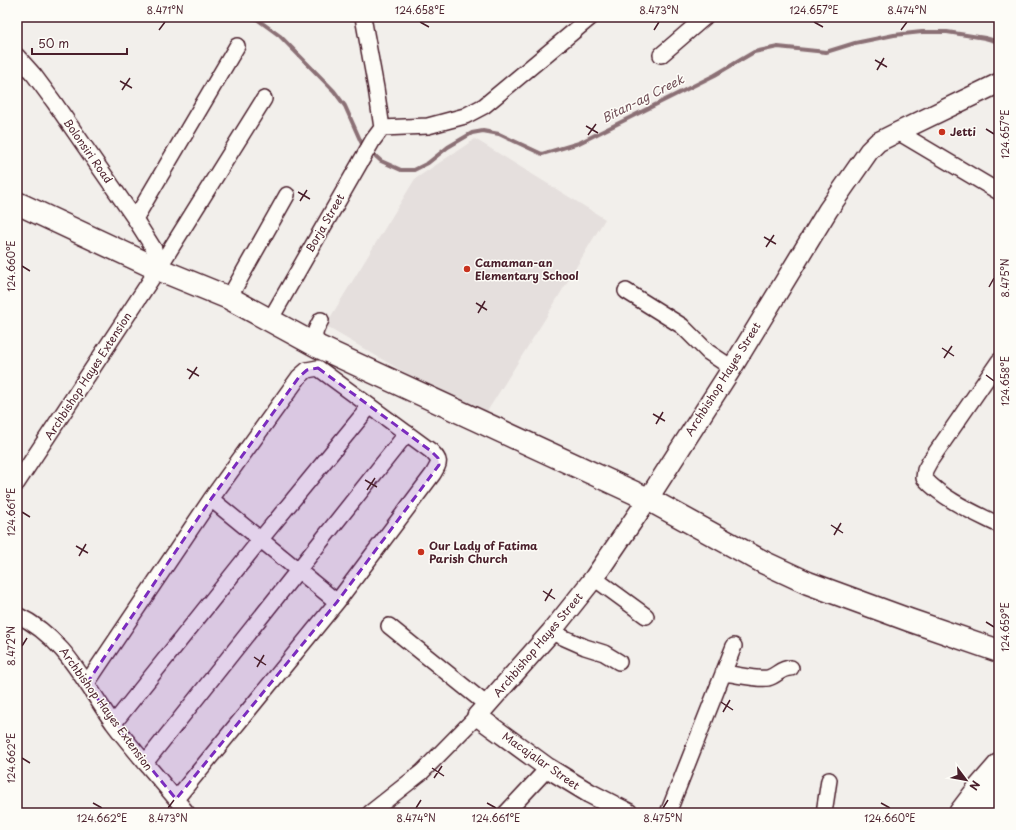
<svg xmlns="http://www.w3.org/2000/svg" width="1016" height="830" viewBox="0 0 1016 830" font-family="'Playpen Sans',sans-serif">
	<rect width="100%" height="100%" fill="#f2efeb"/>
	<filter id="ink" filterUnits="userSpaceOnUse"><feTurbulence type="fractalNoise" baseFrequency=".025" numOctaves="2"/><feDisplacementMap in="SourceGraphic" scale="8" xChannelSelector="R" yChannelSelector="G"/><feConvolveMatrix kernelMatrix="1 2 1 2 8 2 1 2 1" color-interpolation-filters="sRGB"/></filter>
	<g filter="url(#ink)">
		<!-- built -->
		<path fill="#e5dfdd" d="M475,139l130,80 -60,100 -62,99 -158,-92 90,-147z"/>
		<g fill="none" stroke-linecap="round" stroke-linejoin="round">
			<!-- stream -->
			<path stroke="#8b6f75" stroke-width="4" d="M254,17l26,19 54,55 11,15 16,36 4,4
				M370,151l11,10 20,9h13l14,-7 20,-16 24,-14 11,-2 16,3 43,20 37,-11 136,-68 39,-23 24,-5 48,5 29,-9 39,-8 28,-3h25l38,6 14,4"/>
			<defs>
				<path id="minor" d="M363,17l13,71 6,40
					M661,55l44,-38
					M17,56l17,19 20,27 81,117 19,30 4,20
					M382,128l46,-2 37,-10 19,-10 107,-89
					M898,132l101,60
					M135,219l102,-173
					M626,291l56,35 26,26 24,16
					M229,298l58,-103
					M270,320l103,-180 9,-12
					M319,347c-7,-12 -4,-16 2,-27
					M999,361l-69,100 -5,9 -1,8c20,22 49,34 75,47
					M17,483l141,-214 106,-170
					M211,499l126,103
					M594,578l52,38
					M17,615c47,22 67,67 96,108 23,31 50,59 74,90
					M389,626l98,79
					M551,632l34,15 19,6 15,9
					M723,673c12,1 34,7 45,5 9,-2 12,-10 23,-10
					M87,683l124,-184 88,-122 8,-7 11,-2 113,83c10,10 9,11 2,23l-96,128 -161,197
					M114,723l146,-183 110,-134
					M145,763l262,-330
					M370,813l52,-41 55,-56
					M506,813l42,-45
					M668,813l66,-167
					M824,813l5,-33"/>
				<path id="tertiary" d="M628,813l-39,-20 -41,-25 -71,-52 74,-84 43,-54 54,-79 84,-131 96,-158 41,-59 9,-9 20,-10 101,-49"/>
				<path id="secondary" d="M17,203l141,66 71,29 90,49 329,152 117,64 43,20 101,37 90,31"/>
				<path id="primary" d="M960,813l19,-25 20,-23
					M981,813l18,-26"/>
			</defs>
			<!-- minor casing -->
			<use href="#minor" stroke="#4a1f2b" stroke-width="18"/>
			<!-- tertiary casing -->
			<use href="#tertiary" stroke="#4a1f2b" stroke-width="22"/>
			<!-- secondary casing -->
			<use href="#secondary" stroke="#4a1f2b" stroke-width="25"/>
			<!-- primary casing -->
			<use href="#primary" stroke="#4a1f2b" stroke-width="25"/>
			<!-- minor -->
			<use href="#minor" stroke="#fdfcf7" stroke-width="15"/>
			<!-- tertiary -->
			<use href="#tertiary" stroke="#fdfcf7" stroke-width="19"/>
			<!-- secondary -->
			<use href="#secondary" stroke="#fdfcf7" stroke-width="22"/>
			<!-- primary -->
			<use href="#primary" stroke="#fdfcf7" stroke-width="22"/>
		</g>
	</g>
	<!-- marked area -->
	<path fill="#7b2cbf" fill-opacity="0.2" stroke="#7b2cbf" stroke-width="3" stroke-dasharray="8 5" stroke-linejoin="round" d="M318,368l113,83 7,7 1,7 -102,137 -161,197 -62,-76 -27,-40 124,-184 88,-122 8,-7z"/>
	<!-- ticks -->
	<path fill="none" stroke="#4a1f2b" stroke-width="1.5" d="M420,22l9,5M814,22l9,5M159,30l6,-8M654,30l5,-8M901,30l6,-8M875,60l12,7M877,70l7,-12M120,81l12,7M122,90l8,-12M586,126l12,7M986,129l8,5M588,135l8,-11M298,192l12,7M300,201l7,-11M764,237l12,7M766,247l8,-12M22,266l8,5M989,287l5,-9M476,303l11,7M478,313l7,-12M942,348l12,8M944,358l8,-12M187,369l12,7M986,375l8,6M189,379l8,-12M653,414l12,7M656,424l7,-12M365,480l12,7M367,490l8,-12M22,512l8,5M831,525l12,8M834,535l7,-12M76,546l12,7M79,556l7,-12M543,591l12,8M545,601l7,-12M986,622l8,5M22,646l5,-8M254,657l12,8M257,667l7,-12M721,702l12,8M723,712l7,-12M22,758l8,5M432,768l12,8M434,778l8,-12M93,803l9,5M487,803l9,5M881,803l9,5M168,808l6,-8M416,808l5,-8M663,808l5,-8"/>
	<!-- markers -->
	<g fill="#c8321e" stroke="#fdfcf7" stroke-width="1.5">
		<circle cx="942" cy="132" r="4"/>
		<circle cx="467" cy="269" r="4"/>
		<circle cx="421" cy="552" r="4"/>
	</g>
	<g text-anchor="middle" stroke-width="3" stroke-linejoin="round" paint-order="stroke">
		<!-- poi labels -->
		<g font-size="11" font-weight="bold" fill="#4a1f2b" stroke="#fdfcf7" text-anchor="start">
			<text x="950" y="136">Jetti</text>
			<text x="475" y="267">Camaman-an<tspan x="475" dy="13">Elementary School</tspan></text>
			<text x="429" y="550">Our Lady of Fatima<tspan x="429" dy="13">Parish Church</tspan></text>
		</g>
		<!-- street labels -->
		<g font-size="11" fill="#4a1f2b" stroke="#fdfcf7">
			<text transform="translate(88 151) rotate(55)" y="4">Bolonsiri Road</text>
			<text transform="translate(325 223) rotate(-60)" y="4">Borja Street</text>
			<text transform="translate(88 376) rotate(-57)" y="4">Archbishop Hayes Extension</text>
			<text transform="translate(723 379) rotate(-58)" y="4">Archbishop Hayes Street</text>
			<text transform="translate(538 645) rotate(-50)" y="4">Archbishop Hayes Street</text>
			<text transform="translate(106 709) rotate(54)" y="4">Archbishop Hayes Extension</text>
			<text transform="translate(541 761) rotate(35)" y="4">Macajalar Street</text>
		</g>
		<!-- water labels -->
		<g font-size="12" font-style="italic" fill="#704e56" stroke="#fdfcf7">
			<text transform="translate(643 99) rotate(-27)" y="4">Bitan-ag Creek</text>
		</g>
	</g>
	<!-- margin -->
	<rect width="1016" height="830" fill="none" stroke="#fdfcf7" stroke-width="44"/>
	<!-- north arrow -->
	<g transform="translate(966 780) rotate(122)" stroke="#fdfcf7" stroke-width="3" paint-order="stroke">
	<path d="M0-3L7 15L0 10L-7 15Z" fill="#4a1f2b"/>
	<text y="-6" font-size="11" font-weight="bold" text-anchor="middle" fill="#4a1f2b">N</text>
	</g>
	<!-- scale -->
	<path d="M32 48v6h95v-6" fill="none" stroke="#4a1f2b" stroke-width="2"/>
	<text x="38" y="48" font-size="12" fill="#4a1f2b" stroke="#fdfcf7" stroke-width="3" paint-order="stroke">50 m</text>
	<rect x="22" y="22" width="972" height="786" fill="none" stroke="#4a1f2b" stroke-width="1.5"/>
	<g font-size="10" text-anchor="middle" fill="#4a1f2b">
		<text x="165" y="14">8.471°N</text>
		<text x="420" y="14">124.658°E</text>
		<text x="659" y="14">8.473°N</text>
		<text x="814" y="14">124.657°E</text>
		<text x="907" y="14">8.474°N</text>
		<text transform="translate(1005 134) rotate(-90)" y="4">124.657°E</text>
		<text transform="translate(11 266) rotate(-90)" y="4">124.660°E</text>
		<text transform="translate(1005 278) rotate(-90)" y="4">8.475°N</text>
		<text transform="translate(1005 381) rotate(-90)" y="4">124.658°E</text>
		<text transform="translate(11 512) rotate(-90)" y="4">124.661°E</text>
		<text transform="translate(1005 627) rotate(-90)" y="4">124.659°E</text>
		<text transform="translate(11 646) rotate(-90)" y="4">8.472°N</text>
		<text transform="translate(11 758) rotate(-90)" y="4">124.662°E</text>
		<text x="102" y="822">124.662°E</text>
		<text x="168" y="822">8.473°N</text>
		<text x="416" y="822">8.474°N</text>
		<text x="496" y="822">124.661°E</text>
		<text x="663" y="822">8.475°N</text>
		<text x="890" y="822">124.660°E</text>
	</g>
</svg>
